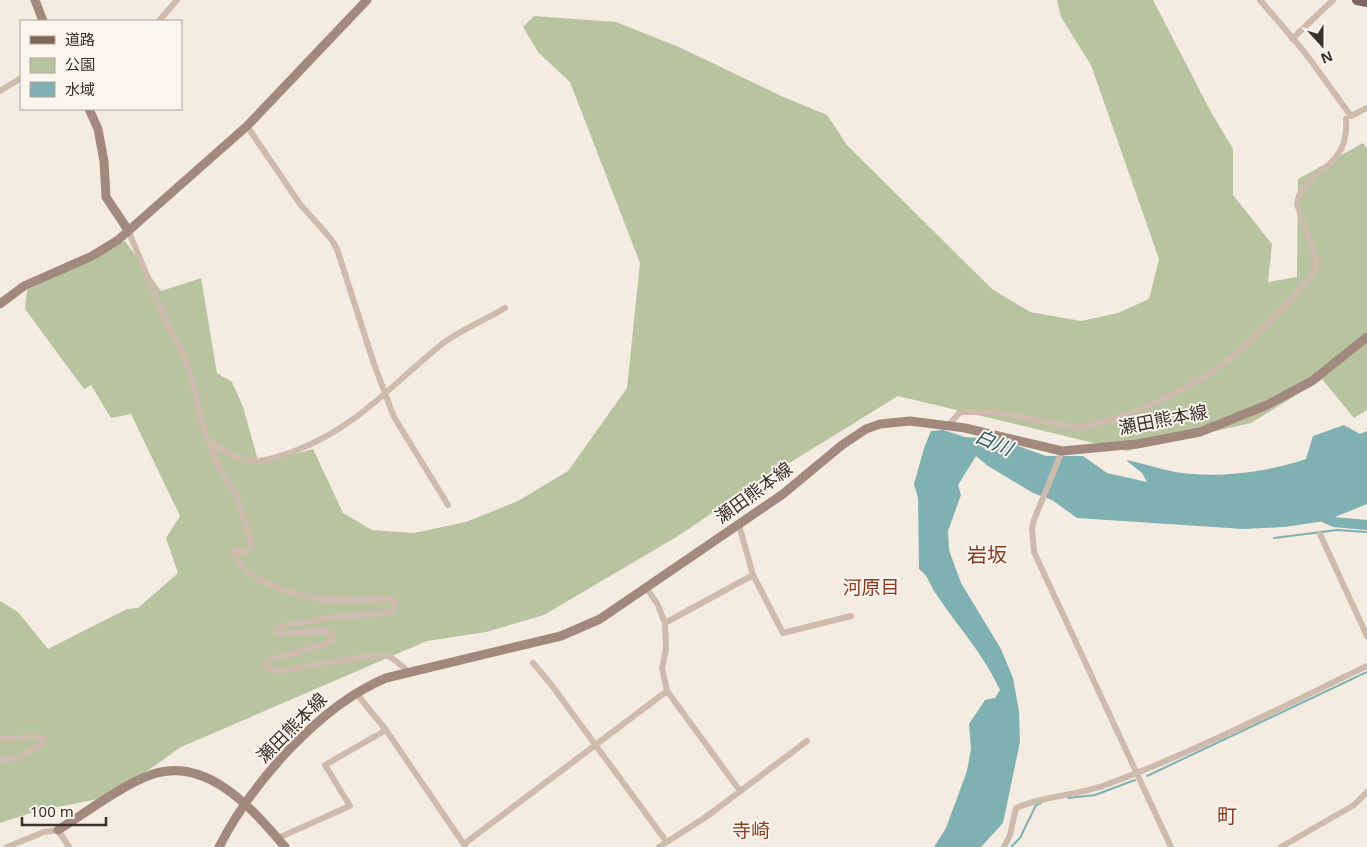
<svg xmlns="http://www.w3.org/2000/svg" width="1367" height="847" viewBox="0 0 1367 847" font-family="'Noto Sans','Noto Sans JP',sans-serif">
	<rect width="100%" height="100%" fill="#f4ebe1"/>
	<!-- green -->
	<path fill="#b8c4a0" d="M1057,0h96l58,112 22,37v46l39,49 -4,38 29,-5 1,-98 65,-36 4,6v261l-13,8 -32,-39 -71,44 -124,28 -229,-55 -143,88 -77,52 -134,79 -58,17 -59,9 -246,106 -45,32 -33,19 -66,13 -37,12v-222l18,11 30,37 79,-40 11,-1 40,-35 -12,-35 14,-22 -49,-102 -20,4 -20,-33 -7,4 -59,-80 2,-19 98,-49 36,50 40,-13 16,95 15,9 11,25 16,57 54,-15 30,64 29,17 42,3 52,-11 52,-21 50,-30 59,-83 13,-125 -70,-181 -32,-30 -15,-25 11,-11 82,6 63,25 102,49 46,19 20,30 145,144 38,23 51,9 37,-8 31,-14 10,-40 -68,-194 -30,-48z"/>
	<!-- water -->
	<path fill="#7fb0b2" d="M1344,425l16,9 7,-3v73l-42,17 -41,6 -40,2 -167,-11 -25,-18 -19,-7 -45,-27 -12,-10 -18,29 3,10 -13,36 1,19 12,33 40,66 12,29 6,33 1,31 -17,81 -22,24h-47l12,-19 21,-57 4,-22 -2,-25 16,-24 10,-2 5,-8c-17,-37 -42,-63 -64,-96 -7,-10 -7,-18 -17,-25l-1,-71 -4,-14 10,-36 7,-17 12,-1 22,7 34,2 47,17h37l24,17 40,9 -5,-9 -16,-13c17,3 33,9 49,12 40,7 93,0 131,-13l7,-23z"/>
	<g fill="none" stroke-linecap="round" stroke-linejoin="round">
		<!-- stream -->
		<path stroke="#7fb0b2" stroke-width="2" d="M1274,538l63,-8 30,2
			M1147,776l220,-104
			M1068,798l27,-3 40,-15
			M1011,847l9,-9 16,-33 5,-2"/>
		<!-- river -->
		<path stroke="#7fb0b2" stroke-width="10" d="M1316,514l18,8 33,3"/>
		<!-- street -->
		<path stroke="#cdbbac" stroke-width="6" d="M1260,0l46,54 45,62 16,-8
			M159,21l18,-21
			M1292,39l41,-39
			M0,91l21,-13
			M247,126l53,78 31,35 6,10 37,115 20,53 54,88
			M128,230l40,96 14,26 9,24 13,54 15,38 17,26 16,51 -7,7 -9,-3 -3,2c8,27 58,43 84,48 22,4 48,0 70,-1l8,4 -2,9 -8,2 -58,5 -50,9 -2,4 6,3 41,-3 9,2 3,6c-3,7 -54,16 -67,22l-2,4 4,4 12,2c20,-3 96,-20 109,-14 7,4 13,10 19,15
			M948,426l12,-14h35l83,16 11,-2c44,-11 99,-35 135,-63 33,-25 62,-58 89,-89l3,-7v-9l-19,-54c4,-35 53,-31 49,-85
			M208,440c13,9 27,19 44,21 14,1 27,-5 40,-9 65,-24 99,-67 150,-108 19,-14 43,-24 63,-36
			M1062,451l-28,69 -2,9 2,23 137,295
			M739,525l14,50 30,58 68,-17
			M1320,534l47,102
			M646,588l11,15 8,20 1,26 -4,19 5,23 73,100
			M665,623l88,-48
			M533,663l17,20 116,158
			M356,693l30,37 79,116
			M0,738c14,3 28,-4 42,0l2,5 -26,15 -18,2
			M278,838l72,-32 -25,-41 61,-35
			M464,844l203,-153
			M7,847l37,-15 14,-2 11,17
			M659,847l47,-30 101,-76
			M1004,847l6,-12 6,-27c29,-13 62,-12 92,-24 89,-33 174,-77 259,-118
			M1281,847l73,-42 13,-13"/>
		<!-- secondary -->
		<path stroke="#a18a7d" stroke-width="9" d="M35,0l8,21
			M89,109l9,20 6,32 2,36 22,33
			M0,304l24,-18 68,-30 26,-16 129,-114 120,-126
			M58,830c28,-17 55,-39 85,-52 59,-28 108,29 142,69
			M219,847c33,-64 100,-141 167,-169l175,-42 39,-17 183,-125 59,-49 24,-16 14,-5 30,-3 55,7 97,23 75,-7 63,-12 67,-27 45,-24 55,-44"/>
		<!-- primary -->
		<path stroke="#7d675c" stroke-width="10" d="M1357,0l10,2"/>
	</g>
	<g text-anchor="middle" stroke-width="4" stroke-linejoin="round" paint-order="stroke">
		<!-- street labels -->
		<g font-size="18" fill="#3b302b" stroke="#fbf5ee">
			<text transform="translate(1163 420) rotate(-11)" y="6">瀬田熊本線</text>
			<text transform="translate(754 493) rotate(-36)" y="6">瀬田熊本線</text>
			<text transform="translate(292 728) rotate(-45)" y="6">瀬田熊本線</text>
		</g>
		<!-- water labels -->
		<g font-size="19" font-style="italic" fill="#1f5a5e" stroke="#fbf5ee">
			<text transform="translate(994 442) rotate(23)" y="7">白川</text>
		</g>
		<!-- neighbourhood labels -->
		<g font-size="19" fill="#8c3b22" stroke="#fbf5ee">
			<text x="871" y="594">河原目</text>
			<text x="751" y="837">寺崎</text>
		</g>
		<!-- quarter labels -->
		<g font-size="20" fill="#8c3b22" stroke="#fbf5ee">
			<text x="987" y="562">岩坂</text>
			<text x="1227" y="823">町</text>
		</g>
	</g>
	<!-- legend -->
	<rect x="20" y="20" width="162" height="90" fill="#fbf5ee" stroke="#aea6a0"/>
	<rect x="30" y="36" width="25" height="8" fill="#7d675c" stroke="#aea6a0"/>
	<text x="65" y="45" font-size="15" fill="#3b302b">道路</text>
	<rect x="30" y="58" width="25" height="15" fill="#b8c4a0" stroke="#aea6a0"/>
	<text x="65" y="70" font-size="15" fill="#3b302b">公園</text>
	<rect x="30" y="82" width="25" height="15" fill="#7fb0b2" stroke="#aea6a0"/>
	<text x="65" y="95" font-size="15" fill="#3b302b">水域</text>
	<!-- north arrow -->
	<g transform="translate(1322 45) rotate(159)" stroke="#fbf5ee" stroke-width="4" paint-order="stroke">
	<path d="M0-4L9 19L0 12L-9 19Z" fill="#3b302b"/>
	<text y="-8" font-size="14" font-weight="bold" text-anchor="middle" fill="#3b302b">N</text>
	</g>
	<!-- scale -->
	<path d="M22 817v8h84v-8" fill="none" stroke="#3b302b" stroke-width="2.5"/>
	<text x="30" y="817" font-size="15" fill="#3b302b" stroke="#fbf5ee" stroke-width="4" paint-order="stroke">100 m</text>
</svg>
